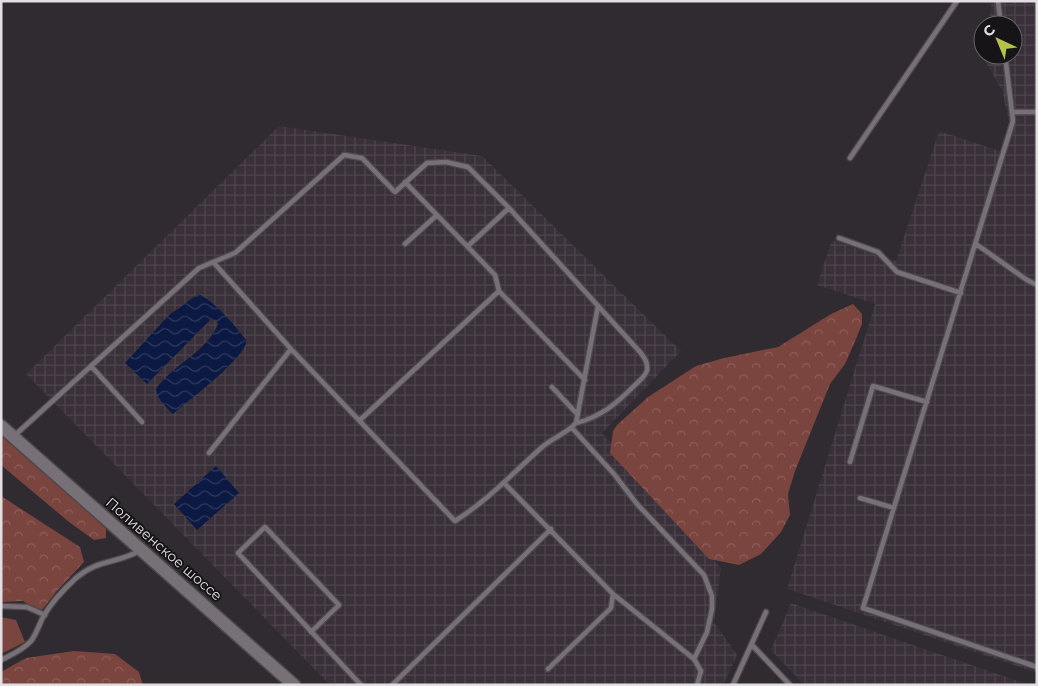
<svg xmlns="http://www.w3.org/2000/svg" width="1038" height="686" viewBox="0 0 1038 686" font-family="Montserrat,sans-serif">
	<defs>
		<pattern id="industrial-grid" width="8" height="8" patternUnits="userSpaceOnUse" patternTransform="scale(1.25)"><rect width="8" height="8" fill="#3a303a"/><path d="M0 4h8M4 0v8" fill="none" stroke="#4d444d"/></pattern>
		<pattern id="forest-crowns" width="20" height="18" patternUnits="userSpaceOnUse" patternTransform="scale(1.25)"><rect width="20" height="18" fill="#7a443f"/><path d="M2 6a3 3 0 1 1 6 0M12 15a3 3 0 1 1 6 0" fill="none" stroke="#8d5f5a"/></pattern>
		<pattern id="water-waves" width="16" height="10" patternUnits="userSpaceOnUse" patternTransform="scale(1.25)"><rect width="16" height="10" fill="#0c1943"/><path d="M0 5q4-4 8 0t8 0" fill="none" stroke="#2f3a5e"/></pattern>
	</defs>
	<rect width="100%" height="100%" fill="#302b30"/>
	<!-- industrial -->
	<path fill="url(#industrial-grid)" d="M992,1h45v672l-250,-84 88,-285 -58,-19 15,-45 64,21 43,-130 61,20 10,-25 -8,-36 -20,-34 1,-5v4h30v-30h-25z
		M279,126l203,30 199,195 -79,82 119,135 -7,54 23,33 -14,30h-393l-304,-311z
		M791,603l239,82h-226l-33,-35z"/>
	<!-- green -->
	<path fill="#7a443f" d="M1,617l15,3 9,22 -24,12z"/>
	<!-- forest -->
	<path fill="url(#forest-crowns)" d="M853,304l9,10v10l-6,15 -11,25 -15,20 -35,87 -7,23 2,21 -9,17 -20,22 -22,11 -30,-6 -99,-106 3,-22 4,-6 31,-28 48,-31 28,-8 54,-11 53,-33z
		M1,436l65,55 40,38v9l-12,2 -25,-18 -68,-57z
		M1,496l79,51 4,15 -28,30 -14,18 -7,-1 -12,-8 -22,1z
		M74,651l41,3 24,18 4,13h-142v-13l25,-14z"/>
	<!-- water -->
	<path fill="url(#water-waves)" d="M198,294c17,7 38,33 49,47 -6,21 -56,57 -74,73 -7,-7 -16,-15 -17,-25 17,-25 50,-36 62,-65l-1,-3 -4,-2 -3,1 -63,64 -22,-21 44,-48z
		M216,466l23,27 -42,37 -23,-26z"/>
	<g fill="none" stroke-linecap="round" stroke-linejoin="round">
		<defs>
			<path id="lane" d="M998,1l3,24
				M1005,55l8,66 -150,487 174,59
				M1012,112h25
				M850,158l107,-157
				M405,182l90,93 4,16 86,89
				M839,238l39,14 19,20 64,21
				M405,244l32,-29
				M976,244l51,36 10,5
				M468,246l41,-38
				M214,263l77,86 164,172c32,-20 58,-48 86,-73 11,-10 25,-14 35,-25l22,-117
				M91,366l51,56
				M552,387l26,28
				M360,420l139,-129
				M572,428l42,46 23,30 67,71 8,21v13l-5,23 -13,27
				M14,436l185,-168 36,-15 109,-98 18,3 33,34 32,-29 19,-1 22,5 41,41 131,144c4,5 8,10 7,18 -1,6 -8,11 -12,15 -18,18 -34,32 -59,38
				M209,453l82,-104
				M850,462l23,-76 54,16
				M504,483l109,111 81,65 7,12 -4,14
				M860,498l34,10
				M1,606l26,1 18,8
				M311,632l28,-27 -74,-78 -27,26 123,132
				M752,645l38,40
				M1,660c10,-5 22,-10 30,-19 5,-6 8,-16 12,-24 8,-14 21,-28 33,-39 22,-19 40,-14 63,-27
				M548,669l63,-61 2,-14
				M392,685l159,-156
				M733,685l33,-73"/>
			<path id="secondary" d="M1,426l293,259"/>
		</defs>
		<!-- lane casing -->
		<use href="#lane" stroke="#4d494d" stroke-width="7"/>
		<!-- secondary casing -->
		<use href="#secondary" stroke="#4d494d" stroke-width="15"/>
		<!-- lane -->
		<use href="#lane" stroke="#777177" stroke-width="4.5"/>
		<!-- secondary -->
		<use href="#secondary" stroke="#777177" stroke-width="12"/>
	</g>
	<g text-anchor="middle" stroke-width="4" stroke-linejoin="round" paint-order="stroke">
		<!-- street labels -->
		<g font-size="14" fill="#e2dee2" stroke="#171417">
			<text transform="translate(164 549) rotate(41)" y="5">Поливенское шоссе</text>
		</g>
	</g>
	<!-- border -->
	<rect width="1038" height="686" fill="none" stroke="#e2dee2" stroke-width="5"/>
	<!-- north arrow -->
	<g transform="translate(998 40) rotate(316)"><circle r="24" fill="#171417" stroke="#686568"/>
	<path d="M0-4L9 19L0 12L-9 19Z" fill="#b6c149"/>
	<text y="-8" font-size="14" font-weight="bold" text-anchor="middle" fill="#e2dee2">С</text>
	</g>
</svg>
